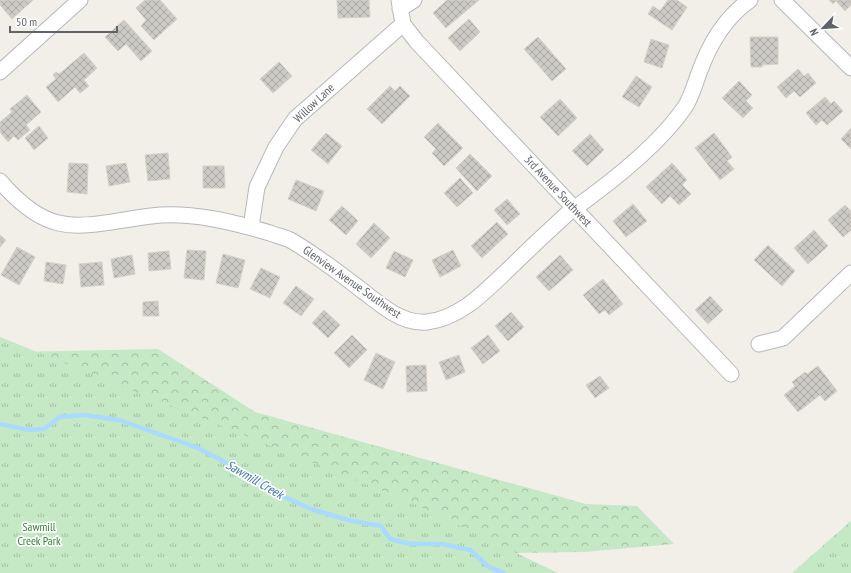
<svg xmlns="http://www.w3.org/2000/svg" width="851" height="573" viewBox="0 0 851 573" font-family="'PT Sans Narrow',sans-serif">
	<defs>
		<pattern id="forest-crowns" width="20" height="18" patternUnits="userSpaceOnUse"><rect width="20" height="18" fill="#c5e8c5"/><path d="M2 6a3 3 0 1 1 6 0M12 15a3 3 0 1 1 6 0" fill="none" stroke="#a3c0a4"/></pattern>
		<pattern id="park-tufts" width="24" height="20" patternUnits="userSpaceOnUse"><rect width="24" height="20" fill="#c5e8c5"/><path d="M3 7l-1-3M5 7V3M7 7l1-3M15 17l-1-3M17 17v-4M19 17l1-3" fill="none" stroke="#a3c0a4"/></pattern>
		<pattern id="building-cross-hatch" width="8" height="8" patternUnits="userSpaceOnUse"><rect width="8" height="8" fill="#cccac5"/><path d="M0 0l8 8M0 8l8-8" fill="none" stroke="#a9a8a4"/></pattern>
	</defs>
	<rect width="100%" height="100%" fill="#f1efe8"/>
	<!-- forest -->
	<path fill="url(#forest-crowns)" d="M158,349l97,63 331,92 51,2 37,38 -90,8 -71,1 -498,-201z"/>
	<!-- park -->
	<path fill="url(#park-tufts)" d="M0,337l408,164 150,72h-558z
		M851,521v52h-59z"/>
	<g fill="none" stroke-linecap="round" stroke-linejoin="round">
		<!-- stream -->
		<path stroke="#aadaff" stroke-width="4.5" d="M0,424l28,6 16,-1 16,-12 23,-2 36,5 79,28 50,26 24,17 39,18 37,11 33,6 9,13 21,5h31l28,6 19,17 15,6"/>
	</g>
	<!-- building -->
	<path fill="url(#building-cross-hatch)" stroke="#d6d1c6" d="M0,0h33l-21,19 -12,-14z
		M145,0h15l17,19 -23,21 -13,-14 5,-6 -10,-12z
		M337,0h32l1,17 -32,1z
		M447,0h32l-33,28 -13,-15z
		M668,0h9l10,7 -15,23 -24,-16 5,-8 7,5z
		M829,0h22v5l-6,6 -9,-10 -3,3z
		M469,19l11,13 -20,19 -12,-13z
		M124,20l28,31 -11,10 -15,-17 -8,7 -13,-14z
		M538,37l28,32 -14,12 -28,-32z
		M750,37h28v27l-16,1v2h-11z
		M651,39l18,6 -7,23 -18,-6z
		M84,53l13,15 -13,12 5,6 -9,7 -5,-6 -17,15 -12,-15 10,-8 -3,-4 3,-3 3,2z
		M279,62l13,14 -19,17 -13,-14z
		M798,69l6,7 4,-3 8,10 -16,14 -6,-6 -8,7 -9,-11z
		M636,76l16,11 -13,20 -17,-10z
		M739,81l13,14 -6,6 7,7 -10,10 -21,-20z
		M390,86l5,5 5,-5 10,10 -28,28 -15,-15z
		M27,95l14,17 -15,13 4,5 -12,10 -4,-4 -6,6 -8,-10v-10l12,-10 -2,-3z
		M825,97l6,7 3,-3 9,10 -16,14 -5,-5 -6,5 -10,-12z
		M560,99l17,19 -19,18 -18,-19z
		M438,123l25,25 -19,18 -12,-13 4,-4 -12,-12z
		M39,126l9,12 -14,12 -9,-12z
		M851,128v21l-10,-10z
		M326,133l16,13 -14,18 -17,-14z
		M714,133l18,24 -5,4 7,8 -14,11 -25,-32z
		M590,134l14,16 -17,16 -15,-15z
		M168,153l2,26 -22,2 -3,-26z
		M470,154l22,22 -15,15 -21,-23z
		M69,163l19,1 -1,30 -20,-2z
		M126,163l4,19 -21,4 -3,-20z
		M672,163l15,17 -5,5 9,9 -12,11 -9,-9 -8,8 -16,-17z
		M203,166h21l1,22h-22z
		M460,178l13,15 -16,14 -13,-14z
		M296,180l28,11 -8,20 -28,-12z
		M507,199l13,15 -13,11 -13,-15z
		M633,204l14,17 -21,16 -13,-16z
		M845,205l6,6v19l-8,7 -15,-17z
		M342,206l16,15 -12,14 -17,-15z
		M497,222l11,12 -26,24 -11,-12z
		M374,223l16,15 -19,20 -15,-14z
		M814,230l14,16 -20,18 -14,-16z
		M0,235l6,5 -6,7z
		M768,245l27,26 -13,15 -28,-26z
		M17,247l18,10 -16,28 -18,-10z
		M187,250l19,1 -2,29 -20,-2z
		M453,250l8,16 -21,11 -8,-17z
		M169,251l2,18 -22,2 -1,-18z
		M394,251l19,9 -8,17 -19,-9z
		M223,254l22,6 -7,28 -22,-5z
		M132,255l3,19 -21,4 -3,-19z
		M560,255l13,15 -24,21 -13,-14z
		M46,262l20,3 -3,19 -19,-3z
		M102,262l2,23 -23,2 -2,-23z
		M261,268l19,9 -10,21 -20,-9z
		M603,279l20,25 -14,11 -4,-5 -6,4 -16,-19z
		M296,286l18,13 -13,17 -18,-13z
		M710,296l13,14 -15,14 -13,-14z
		M158,301l1,15h-16v-14z
		M324,310l16,15 -12,13 -16,-15z
		M511,312l13,15 -16,14 -13,-15z
		M352,335l15,15 -18,18 -15,-15z
		M488,335l12,16 -17,13 -12,-16z
		M376,353l19,9 -12,27 -19,-9z
		M459,355l6,17 -19,8 -7,-18z
		M426,365l1,26 -20,1 -1,-26z
		M818,366l19,25 -12,10 -5,-6 -22,17 -14,-17 11,-9 -3,-4 13,-10 2,2z
		M600,376l9,12 -14,10 -9,-13z"/>
	<g fill="none" stroke-linecap="round" stroke-linejoin="round">
		<defs>
			<path id="street" d="M399,0l4,24 14,18 314,332
				M782,0l69,68
				M400,9l14,-9
				M0,72l80,-72
				M0,181c52,61 81,44 151,35 39,-5 82,6 119,17 7,3 15,4 22,8 25,15 49,33 72,51 9,7 19,15 29,21 10,6 23,10 34,9 36,-4 62,-35 86,-57 18,-18 37,-35 55,-52 37,-26 91,-68 117,-106 6,-9 10,-23 14,-34 10,-28 25,-55 51,-73
				M251,227l6,-40 19,-40 19,-28 108,-95
				M759,344l24,-6 68,-65"/>
		</defs>
		<!-- street casing -->
		<use href="#street" stroke="#b5b8bc" stroke-width="17"/>
		<!-- street -->
		<use href="#street" stroke="#fff" stroke-width="15"/>
	</g>
	<g text-anchor="middle" stroke-width="3.5" stroke-linejoin="round" paint-order="stroke">
		<!-- street labels -->
		<g font-size="12" fill="#5f6368" stroke="#fff">
			<text transform="translate(314 103) rotate(-43)" y="4">Willow Lane</text>
			<text transform="translate(558 191) rotate(47)" y="4">3rd Avenue Southwest</text>
			<text transform="translate(352 282) rotate(35)" y="4">Glenview Avenue Southwest</text>
		</g>
		<!-- park labels -->
		<g font-size="12" fill="#348238" stroke="#fff">
			<text x="39" y="531">Sawmill<tspan x="39" dy="14">Creek Park</tspan></text>
		</g>
		<!-- water labels -->
		<g font-size="13" font-style="italic" fill="#4174aa" stroke="#fff">
			<text transform="translate(255 479) rotate(30)" y="5">Sawmill Creek</text>
		</g>
	</g>
	<!-- north arrow -->
	<g transform="translate(823 28) rotate(245)" stroke="#ffffff" stroke-width="3" paint-order="stroke">
	<path d="M0-3L7 15L0 10L-7 15Z" fill="#5f6368"/>
	<text y="-6" font-size="11" font-weight="bold" text-anchor="middle" fill="#5f6368">N</text>
	</g>
	<!-- scale -->
	<path d="M10 26v6h107v-6" fill="none" stroke="#5f6368" stroke-width="2"/>
	<text x="16" y="26" font-size="12" fill="#5f6368" stroke="#ffffff" stroke-width="3" paint-order="stroke">50 m</text>
</svg>
